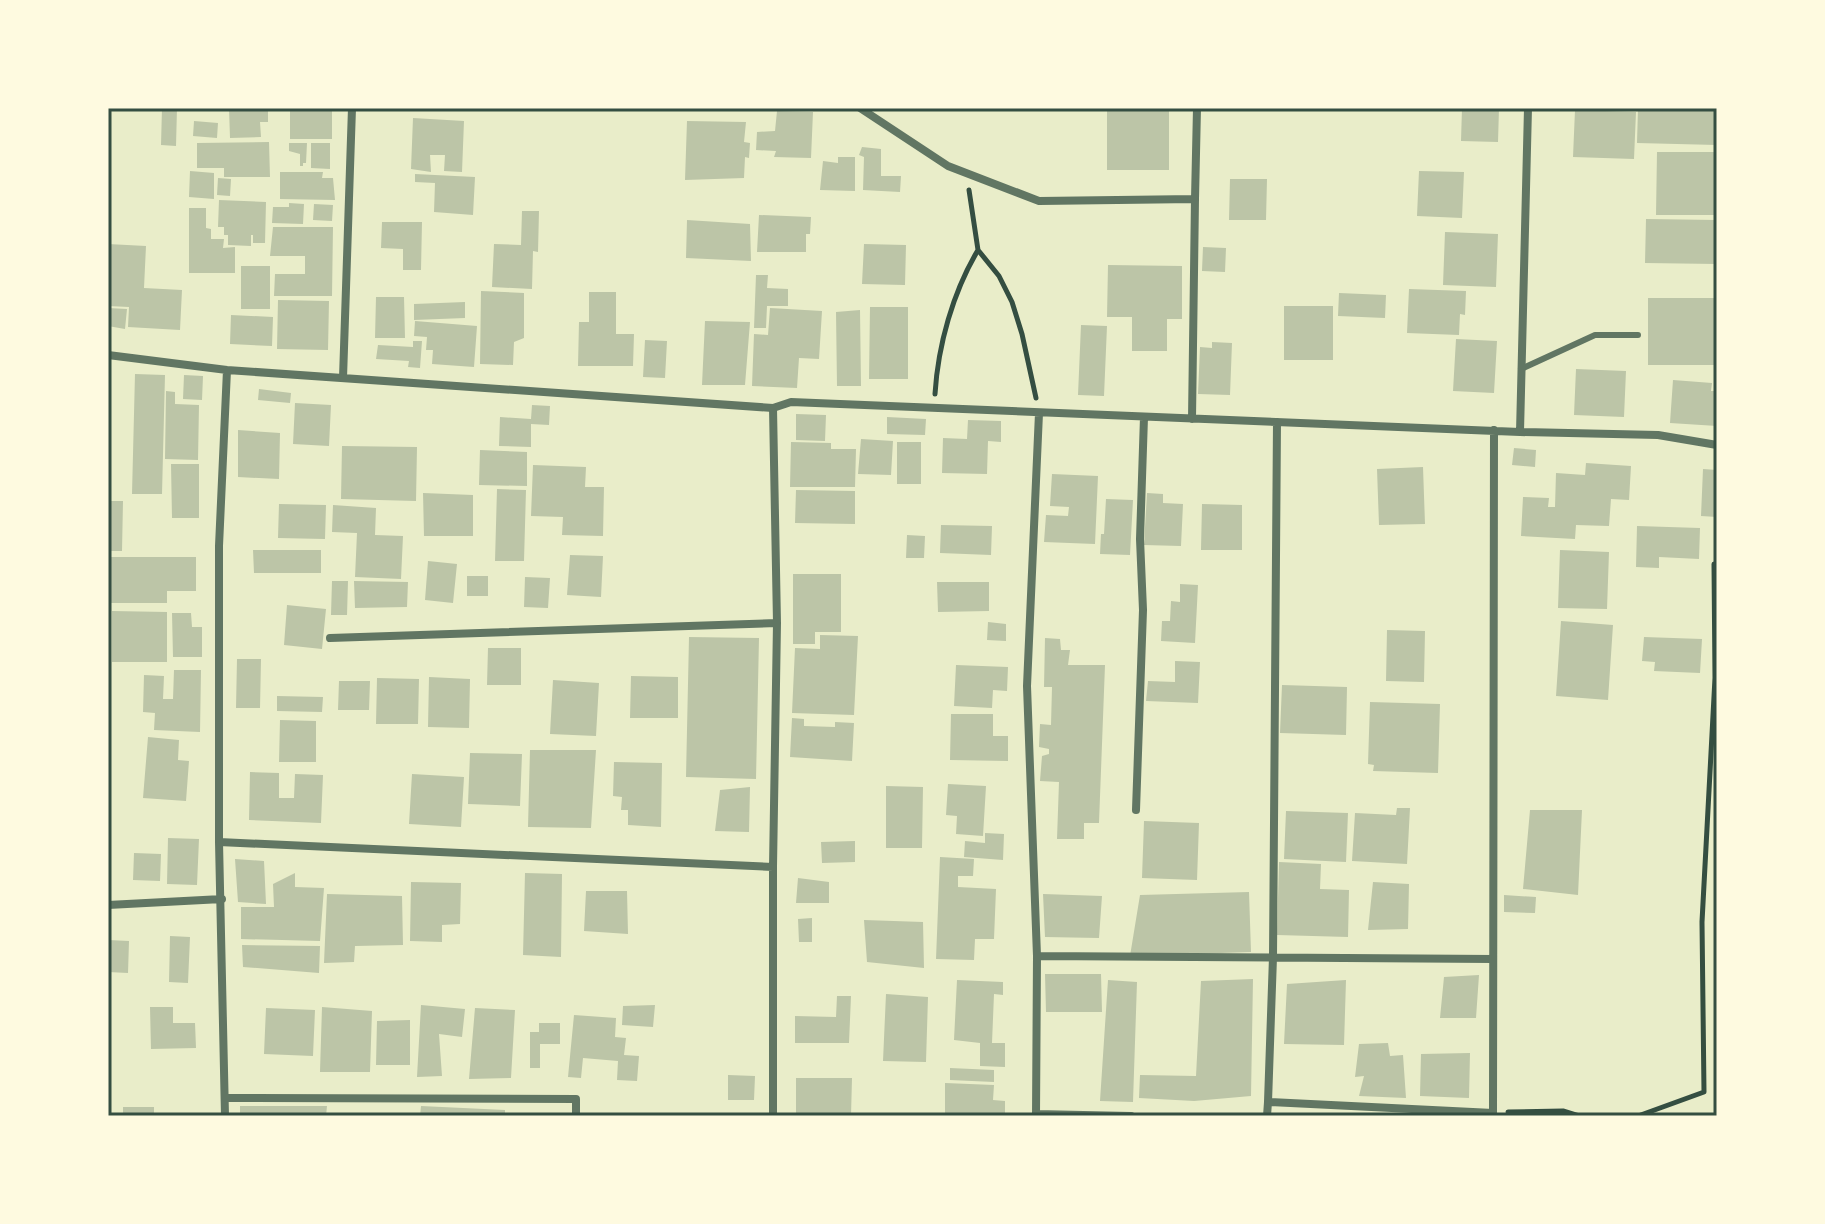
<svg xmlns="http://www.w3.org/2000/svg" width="1825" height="1224" viewBox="0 0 1825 1224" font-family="Commissioner,sans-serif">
	<rect width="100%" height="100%" fill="#e9edc9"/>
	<!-- building -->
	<path fill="#bcc5a7" d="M162,108h15l-1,38 -15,-1z
		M229,108h39v14h-8l1,15 -31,1z
		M290,108h42v31h-42z
		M1107,108h62v62h-62z
		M1462,108h37l-1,34 -37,-1z
		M1638,108h79v37l-80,-2z
		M1575,110l61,2 -2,47 -61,-2z
		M777,111l36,1 -2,46 -37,-1 2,-6 -20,-1 1,-18 18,-1z
		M413,118l51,3 -2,51 -18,-1 1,-16h-15l1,17 -20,-3z
		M194,121l24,2 -1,15 -24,-2z
		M687,121l59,1 -2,20 6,1 -1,15 -4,-1 -1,21 -59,2z
		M269,142l1,35h-46v-9h-27v-25z
		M289,143h18l-1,20h-3v3h-3v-12l-11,-3z
		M311,143h19v26l-19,-1z
		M862,147l19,2v27h20l-1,16 -37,-2 1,-33 -5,-2z
		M1657,152h60v63h-61z
		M838,157h17v34l-35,-1 3,-29 15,2z
		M190,171l24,2v26l-25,-2z
		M1419,171l45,1 -2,46 -45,-2z
		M280,172h43l-1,6h11l2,22 -55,-1z
		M415,174l60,3 -2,38 -39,-3 1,-29 -20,-1z
		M218,178l13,1 -1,17 -13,-1z
		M1230,179h37l-1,41h-37z
		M219,200l47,2 -1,41h-12v-8h-2v11l-23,-1v-10h-4v-8h-6z
		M289,203l15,1 -1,20 -31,-1 1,-16h16z
		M314,204l19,1 -1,16 -19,-1z
		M189,208h17v20l5,1v10h13l-1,9 12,-1v26h-46z
		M522,211h17l-1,41 -5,-1 -1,38 -40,-2 2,-43 27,1z
		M759,215l52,2 -1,17h-4v18h-49z
		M1646,219l71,1v44l-72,-1z
		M687,220l63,4 1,37 -65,-3z
		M382,222h40l-1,48h-18v-21l-22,-1z
		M273,227h60l-1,69h-58l1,-22h30v-18h-35z
		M1445,232l53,2 -2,53 -53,-2z
		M108,244l38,2 -2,42 38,2 -2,40 -52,-3 1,-20 -21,-1z
		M864,244l42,1 -1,40 -43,-1z
		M1203,247l23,1 -1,24 -23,-1z
		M1108,265l74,1v53h-15v32h-35v-34h-25z
		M241,266h29v43h-29z
		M756,275h12l-1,13 21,1v17h-21l-1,22h-12z
		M1409,289l57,2 -1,24 -5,-1 -1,21 -52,-2z
		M481,291l43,2v45l-10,4 -1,23 -33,-1z
		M589,292h27v42h18l-1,32h-55l1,-44h10z
		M1339,293l47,2 -1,23 -47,-2z
		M376,297h28l1,41h-30z
		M1648,298h67l-1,67h-66z
		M278,300l51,1 -1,49 -51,-1z
		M465,302v16l-51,2v-16z
		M1284,306h49v54h-49z
		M870,307h38v72h-39z
		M108,308l19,1 -2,20 -17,-3z
		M770,308l52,3 -3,48 -20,-1 -2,30 -45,-2 2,-52 14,1z
		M860,310l1,76h-24l-1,-74z
		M231,315l42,2 -1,29 -42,-2z
		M415,321l62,5 -3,41 -42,-3 1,-14h-7l1,-13 -13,-1z
		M705,321l45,1 -5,63h-43z
		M1081,325l26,1 -3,70 -26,-1z
		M1456,339l41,2 -3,52 -41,-2z
		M645,340l22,1 -2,37 -22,-1z
		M413,341h9l-2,27 -12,-1 1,-6 -33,-2 2,-14 35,2z
		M1212,342l20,1 -2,52 -32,-1 2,-47 12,1z
		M1576,369l50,2 -2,46 -50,-2z
		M135,374l30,1 -3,119h-30z
		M184,375l19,1 -1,24 -19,-1z
		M1673,380l39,3 -1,8h6v35l-47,-3z
		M259,389l32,4 -1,10 -32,-3z
		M166,391l9,1v12l24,1 -1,55 -33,-1z
		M295,403l36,2 -2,41 -36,-2z
		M532,405l18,1 -1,19 -18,-1v23l-32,-1 1,-29 31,2z
		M796,414l30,1 -1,26 -29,-1z
		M887,417l39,2 -1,16 -38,-1z
		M968,420l33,1v21l-13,-1 -1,33 -45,-1 1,-35 24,1z
		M238,430l42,3 -1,46 -41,-2z
		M861,439l32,2 -2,34 -33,-1z
		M791,442l40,1v6h25l-1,38h-65z
		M897,442h24v42h-24z
		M342,446l75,1 -1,54 -75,-2z
		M1514,448l22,2 -1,17 -23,-2z
		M480,450l47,2v34l-48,-1z
		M1586,463l45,3 -2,34 -18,-1 -2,27 -33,-1 -1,14 -54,-3 2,-39 26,1 -1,9h7l1,-34 29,2z
		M171,464h28v54h-27z
		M533,465l53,2 -1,20h19l-1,49 -41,-1 1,-18 -32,-1z
		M1423,467l2,57 -46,1 -2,-56z
		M1703,469l14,1v47l-16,-1z
		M1052,474l46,2 -3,68 -51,-2 2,-27 22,1 1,-9 -19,-1z
		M497,489l29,1 -2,71h-29z
		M796,490l59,1v33l-60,-1z
		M423,493l50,2v41h-49z
		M1147,493l16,1v9l20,1 -2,42 -37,-1z
		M1106,499l27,1 -3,55 -30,-1 1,-20h3z
		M108,501h15l-1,50h-14z
		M279,504l47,1 -1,34 -47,-1z
		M1202,504l40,1v45h-41z
		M333,505l43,3 -1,27 28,1 -2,43 -46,-2 2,-44 -25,-1z
		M941,525l51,1 -1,29 -51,-2z
		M1637,526l63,2 -1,31 -40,-2v11l-23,-1z
		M907,535l18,1 -1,22h-18z
		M253,550h68v23h-67z
		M1560,550l49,2 -2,57 -49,-1z
		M570,555l33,1 -2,41 -34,-2z
		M108,557h88v34h-29v12h-59z
		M428,561l29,3 -4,39 -28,-3z
		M793,574h48v58h-26v12h-22z
		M467,576h21v20h-21z
		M525,577l25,1 -2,30 -24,-1z
		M332,581h16l-1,34h-16z
		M354,581l54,1 -1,25 -52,1z
		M937,582h52v29l-51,1z
		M1180,584l18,1 -3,58 -34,-2 1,-20h8l1,-20 9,1z
		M287,605l39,4 -4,40 -38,-4z
		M112,611l55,1v50h-55z
		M172,613h19l1,14h10v30h-29z
		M1561,621l52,4 -5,75 -52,-4z
		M988,622l18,2v17l-19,-1z
		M1387,630l38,1 -1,51 -38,-1z
		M820,635l38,1 -4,79 -62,-2 3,-65 25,1z
		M689,637l70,1 -3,141 -70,-2z
		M1644,637l58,2 -2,34 -46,-2 1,-9 -13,-1z
		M1045,638l15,1 1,11h9l-2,15h37l-6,158h-15v16h-27l2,-57 -19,-1 2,-25 7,-2v-5l-10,-2 1,-23 11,1 1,-38h-8z
		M488,648h33v37h-34z
		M237,659h24l-1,49h-24z
		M1175,661l25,1 -2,41 -52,-2 2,-20 27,1z
		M956,665l52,2 -1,24 -14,-1 -1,18 -38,-2z
		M174,670h27l-1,62 -46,-2 1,-17 -12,-1 1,-37 20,1 -1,23h10z
		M631,676l47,1v41h-48z
		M429,677l41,2 -1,49 -41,-1z
		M377,678l42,1 -1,45h-42z
		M553,680l46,3 -3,53 -46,-2z
		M339,681h31l-1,29h-31z
		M1282,685l65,2 -1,48 -66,-2z
		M277,696l46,1 -1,15 -45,-1z
		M1370,702l70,2 -2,69 -65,-2 1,-6 -6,-1z
		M951,714h42v22h15v25l-58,-1z
		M792,718l12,1v7l31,1v-5l19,1 -2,38 -62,-4z
		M280,720l36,1v41h-37z
		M148,737l31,3 -1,20 11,1 -3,40 -43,-3z
		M530,750h66l-5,78 -63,-1z
		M470,753l52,1 -2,52 -52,-2z
		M614,762l48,1 -1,64 -33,-2v-15h-7l1,-13 -9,-1z
		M250,772l29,1v25h15l1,-24 28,1 -2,48 -72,-3z
		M412,774l52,3 -3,50 -52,-3z
		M948,784l38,2 -3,50 -27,-2 1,-18 -11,-1z
		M886,786l37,1 -1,61h-36z
		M750,787l-1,45 -34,-1 5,-41z
		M1397,808h13l-3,56 -55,-3 3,-48 41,2z
		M1530,810h52l-4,85 -55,-6z
		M1286,811l62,2 -2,49 -62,-3z
		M1144,821l55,2 -2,57 -55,-2z
		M985,833l19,1 -1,26 -39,-3 1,-16 20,2z
		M168,838l31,1 -2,46 -30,-1z
		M855,841v21l-33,1 -1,-21z
		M134,853l27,1 -1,27 -27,-1z
		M940,857l34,2 -1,17h-15v11l38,2 -2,50h-19l-1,21 -38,-1z
		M235,859l29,2 2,43 -28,-2z
		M1279,862l42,2 -1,25 29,1 -1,47 -71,-2z
		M295,873v14l29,1 -4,53 -79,-2v-32h33l-1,-23z
		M525,873l37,1 -1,83 -38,-2z
		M798,878l31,4v21h-33z
		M411,882l50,1 -1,41 -18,1v17l-32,-1z
		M1373,882l36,2 -1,45 -40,1z
		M586,891h41l1,43 -44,-3z
		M1249,892l2,60 -121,4 10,-61z
		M327,894l75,2 1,49 -48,1 -1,16 -30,1z
		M1043,894l59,2 -3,42 -54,-1z
		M1504,895l32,2 -1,16 -31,-1z
		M812,918v24h-13l-1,-23z
		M864,920l59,2 1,46 -57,-6z
		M170,936l20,1 -2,46 -19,-1z
		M108,940l21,1 -1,32 -20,-1z
		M242,945l78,1 -1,27 -76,-6z
		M1045,974h56l1,38h-56z
		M1479,975l-3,43h-36l4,-41z
		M1253,979l-2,117 -57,5 -55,-3 1,-23 56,1 5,-95z
		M957,980l46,2v13l-9,-1 -2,49h13v24l-25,-1v-23l-26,-3z
		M1108,980l29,2 -4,120 -33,-1z
		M1346,980l-2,65 -60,-1 3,-60z
		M886,994l42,3 -2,65 -43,-1z
		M837,996h14l-2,47h-54v-27l41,1z
		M421,1005l44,4 -3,28 -23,-3 3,42 -25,1z
		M655,1005l-2,22 -31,-2 1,-19z
		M150,1007h23v16h22l1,25 -45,1z
		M322,1007l50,4 -2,61h-50z
		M266,1008l49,2 -2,46 -49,-2z
		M475,1008l40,2 -4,68 -42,1z
		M574,1015l42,3 -1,19 11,1 -2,17 15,1 -2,25 -20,-1 1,-19 -35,-3 -2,20 -13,-1z
		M410,1020v45h-34l1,-44z
		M539,1023h21v21h-20v24h-10v-36h9z
		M1388,1043l2,13 13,-1 3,43 -47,-2 5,-20 -9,1 4,-33z
		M1470,1053l-1,45 -49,-2 1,-42z
		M950,1068l44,2v12l-44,-2z
		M728,1075l27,1 -1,24h-26z
		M796,1078h56l-1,38h-55z
		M945,1083l49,2 -1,15 12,1v15h-60z
		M240,1106h87l-1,10h-86z
		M421,1106l84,4v6h-85z
		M123,1107h31v9h-31z"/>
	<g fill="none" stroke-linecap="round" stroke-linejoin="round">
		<!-- path -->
		<path stroke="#344e41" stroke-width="5" d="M969,190l9,60 21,26 13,26 10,32 14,64
			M935,394c3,-49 18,-102 43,-144
			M1508,1112l55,-1 16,5
			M1638,1116l66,-24 -2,-170 13,-244 -1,-114"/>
		<!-- service -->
		<path stroke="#617663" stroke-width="6" d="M1521,369l74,-34h43"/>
		<!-- minor -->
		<path stroke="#617663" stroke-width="8" d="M860,108l88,58 91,35 156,-2 -3,220
			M1195,199l2,-91
			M108,355l119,15 546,38 18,-6 729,30 138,3 59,10
			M343,378l9,-270
			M773,408l4,215 -4,244v249
			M1277,422l-4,535 -5,145 225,11
			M1520,432l8,-324
			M330,638l447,-15
			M1136,810l7,-200 -3,-71 4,-122
			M219,842l554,25
			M108,905l114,-6
			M1037,956l456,3
			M225,1098l351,1v17
			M1036,1114l95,2
			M225,1116l-6,-274v-296l8,-176
			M1036,1116l1,-160 -10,-270 12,-273
			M1267,1116l1,-14
			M1493,1116l1,-686"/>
	</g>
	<!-- border -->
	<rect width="1825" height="1224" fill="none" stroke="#fefae0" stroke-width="220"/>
	<rect x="110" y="110" width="1605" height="1004" fill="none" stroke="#344e41" stroke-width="3"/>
</svg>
